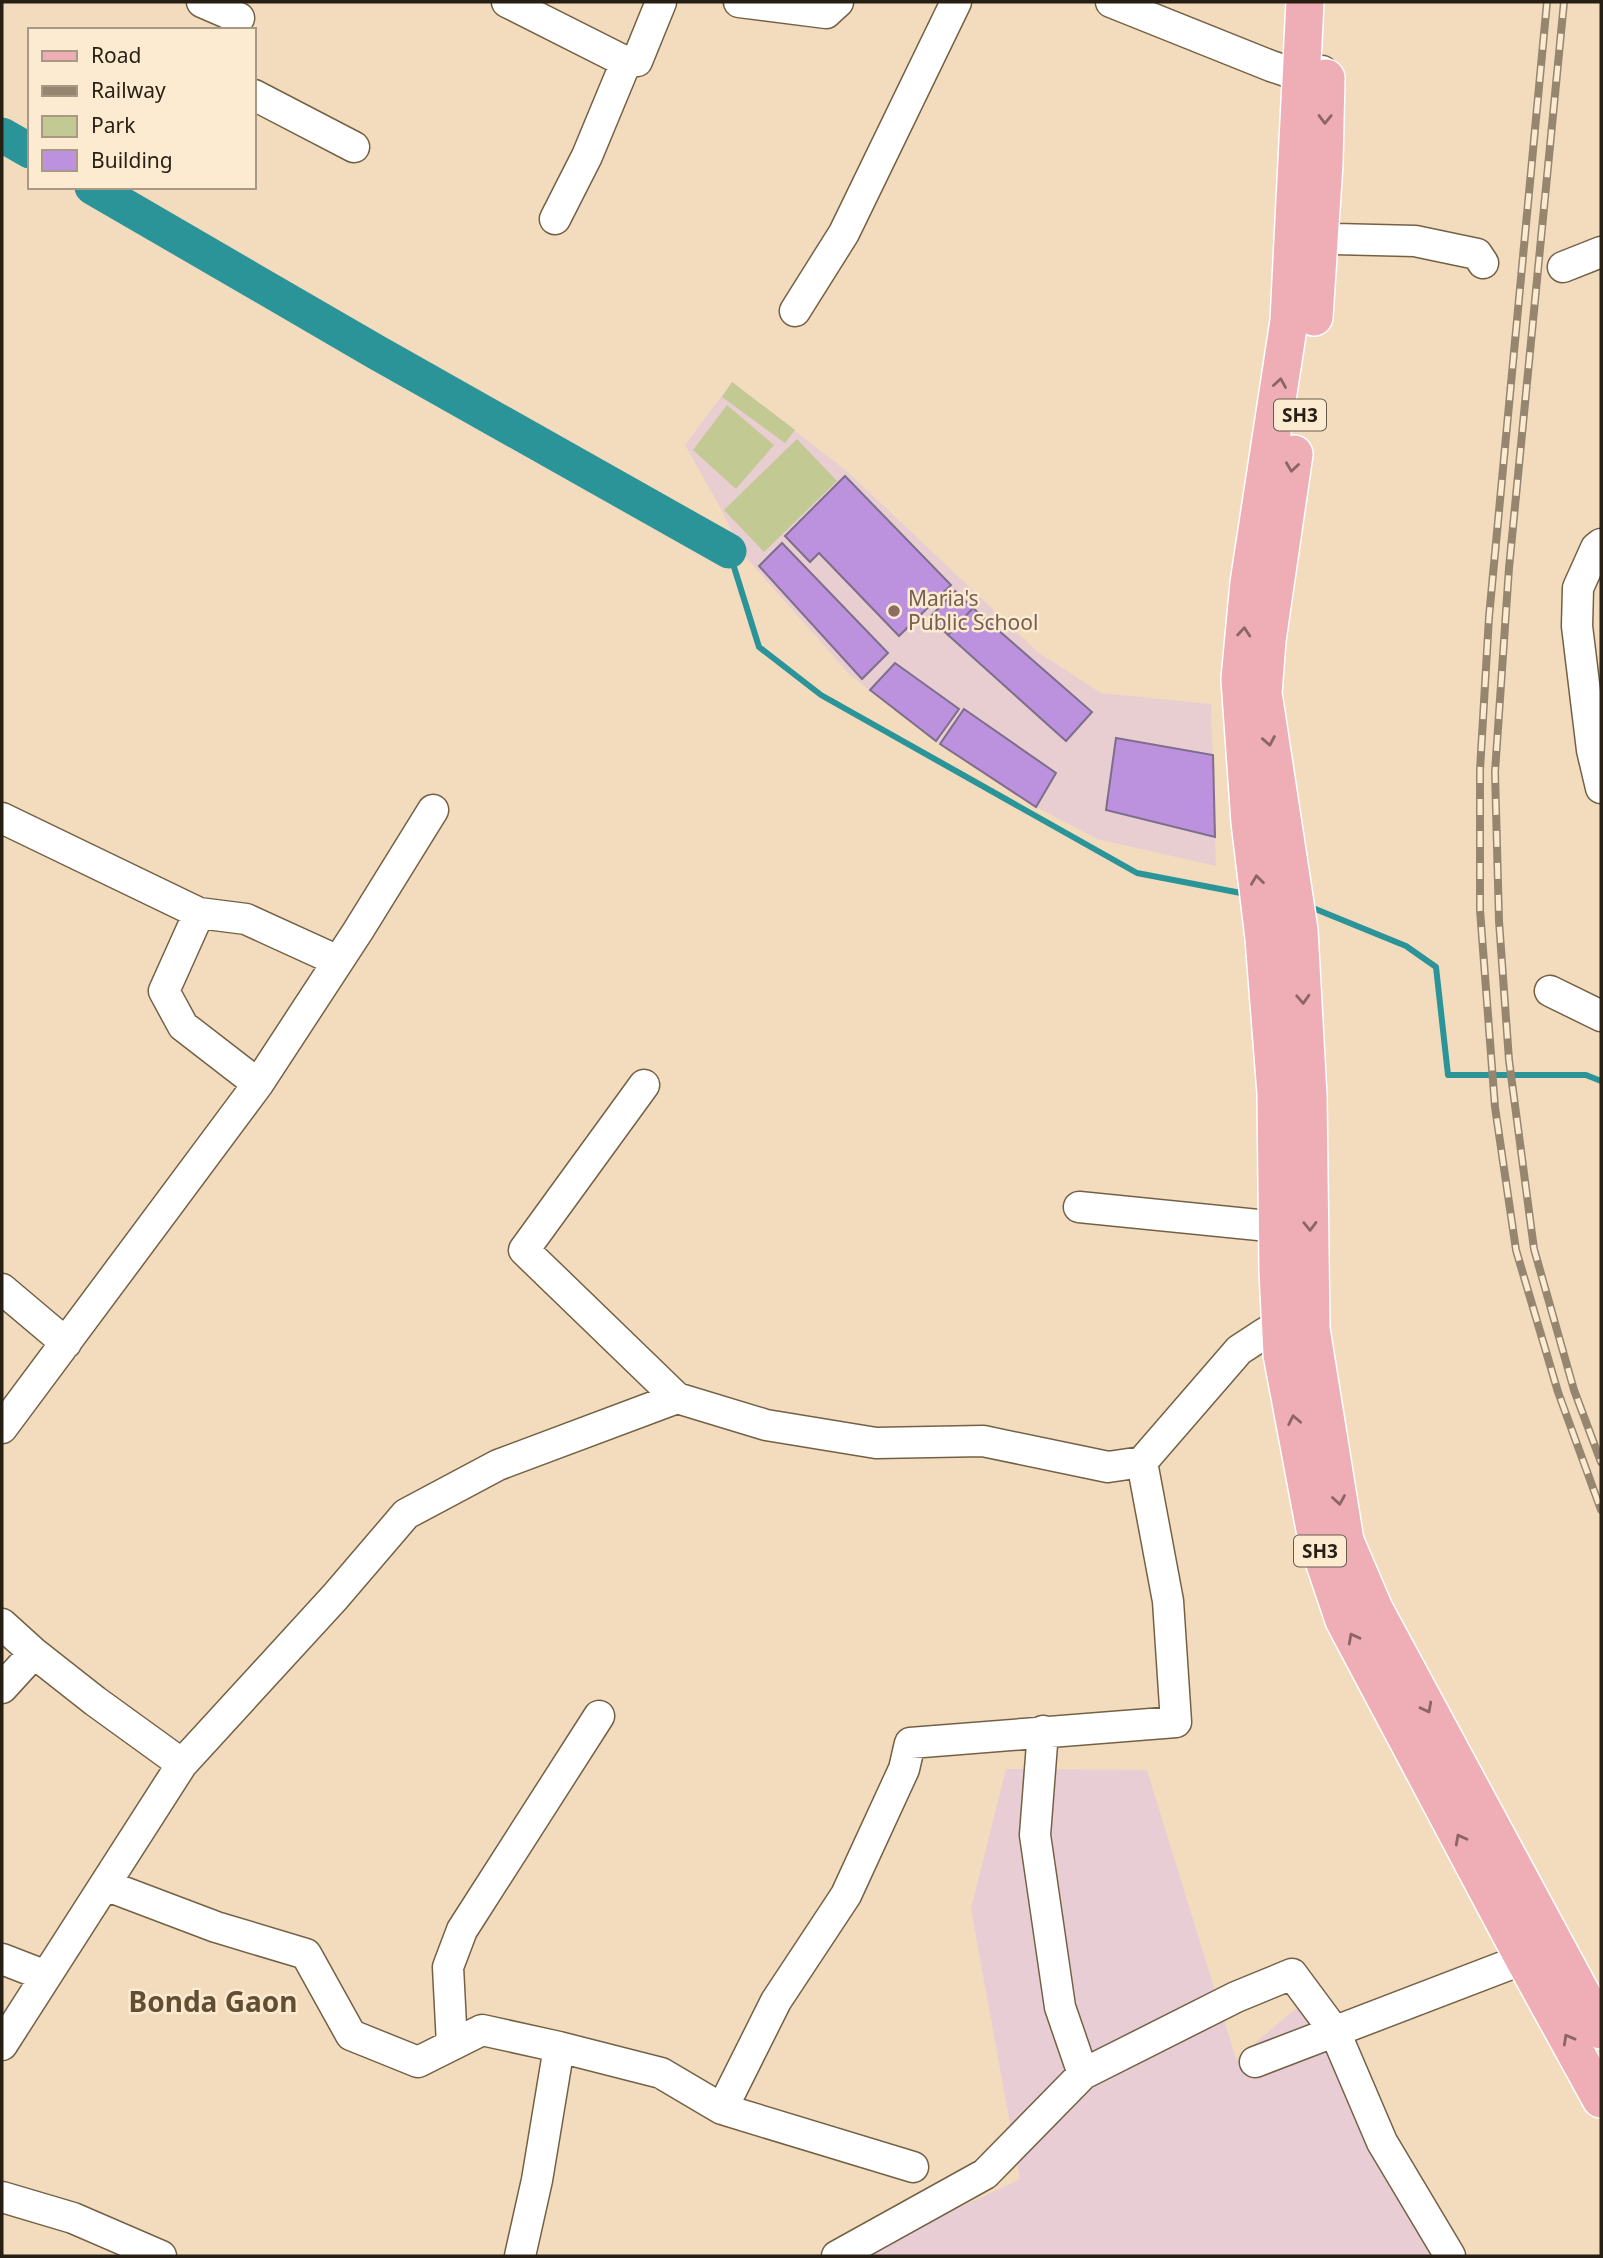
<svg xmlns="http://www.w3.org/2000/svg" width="1603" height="2258" viewBox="0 0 1603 2258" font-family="'Noto Sans',sans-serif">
	<rect width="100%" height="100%" fill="#f2dcbd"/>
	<!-- industrial -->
	<path fill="#e8ced4" d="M1006,1769l141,1 89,289 65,-55 139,252h-585l165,-77 -49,-270z"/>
	<!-- education -->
	<path fill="#e9ced1" d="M732,382l116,90 191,181 62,40 110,11 5,162 -119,-27 -61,-32 -93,-60 -93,-72 -108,-122 -20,-42 -37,-66z"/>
	<!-- green -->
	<path fill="#c2c993" d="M732,382l63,48 -10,13 -63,-46z
		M727,405l47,40 -38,44 -43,-39z
		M797,439l40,42 -73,71 -40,-42z"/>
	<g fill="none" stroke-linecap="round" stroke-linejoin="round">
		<!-- stream -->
		<path stroke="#2a9499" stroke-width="6" d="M729,551l30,96 62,48 316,178 109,21
			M1308,906l98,40 30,21 12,108h138l15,6"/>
		<!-- river -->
		<path stroke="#2a9499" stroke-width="35" d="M2,135l28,16
			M92,187l284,165 353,199"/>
	</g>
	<!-- building -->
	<path fill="#bc91dd" stroke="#7e6e8b" stroke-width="2" d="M845,476l106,109 -52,51 -80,-83 -9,9 -25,-26z
		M782,543l106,110 -26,26 -103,-113z
		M955,591l18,17 -25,27 -18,-18z
		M973,608l119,104 -26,29 -118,-106z
		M895,663l64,46 -23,32 -66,-51z
		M964,709l92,64 -20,34 -96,-63z
		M1116,738l97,17 2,82 -109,-27z"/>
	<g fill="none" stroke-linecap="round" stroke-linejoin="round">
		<defs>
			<path id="minor" d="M202,2l37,16
				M507,2l119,60 11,-1 24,-59
				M739,2l87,11 12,-11
				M1111,2l160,64 15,5h36
				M254,95l100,52
				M555,219l32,-63 39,-94
				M1320,235l15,4 80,2 62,13 6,9
				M1563,267l38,-15
				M795,311l49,-78 112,-231
				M1601,544l-5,4 -18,40 -1,38 15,124 9,38
				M2,818l197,95 47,6 92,42
				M199,913l-35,78 19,35 75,58
				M1550,991l51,25
				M644,1085l-120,165 153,148
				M1079,1207l199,20
				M2,1289l64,54
				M2,1428l256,-344 100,-153 75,-121
				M2,1624l32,29
				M2,1688l32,-35 61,48 87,63
				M1043,1731l-8,104 25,172 23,67
				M105,1885l111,42 90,27 45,81 67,27 64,-32 77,17
				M2,1959l44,17
				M2,2045l180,-281 153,-167 71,-83 92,-49 179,-67 89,27 110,18 107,-2 125,26 34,-5 97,-112 26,-17 38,-4
				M452,2045l-4,-78 14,-37 137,-214
				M1255,2062l287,-110
				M722,2109l191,58
				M2,2197l71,21 88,38
				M520,2256l17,-76 22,-133 102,26 61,36 54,-108 70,-106 58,-126 6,-26 266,-21 -8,-121 -26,-139
				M837,2256l148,-82 98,-100 153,-77 56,-23 43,58 47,110 68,114"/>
			<path id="major" d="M1305,2l-16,319 -40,262 -9,96 10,143 14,116 12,155 2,177 4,84 35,186 27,80 180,339 77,140
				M1314,317l10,-154 2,-85
				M1294,454l-27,186 -4,53 36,237 9,166 3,233 34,212 29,68 227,421"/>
		</defs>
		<!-- minor casing -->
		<use href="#minor" stroke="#746145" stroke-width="33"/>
		<!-- major casing -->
		<use href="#major" stroke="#fff" stroke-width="40"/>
		<!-- minor -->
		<use href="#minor" stroke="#fff" stroke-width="30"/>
		<!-- major -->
		<use href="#major" stroke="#efadb5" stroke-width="37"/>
		<defs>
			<path id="rail" d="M1547,2l-58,615 -9,153v140l15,197 21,143 42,142 43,118
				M1564,2l-55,566 -14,204 4,149 10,139 25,189 40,141 27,72"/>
		</defs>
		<!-- rail casing -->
		<use href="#rail" stroke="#968670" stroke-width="8"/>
		<!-- rail -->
		<use href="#rail" stroke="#fcead1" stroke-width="5" stroke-dasharray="16" stroke-linecap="butt"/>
	</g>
	<!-- one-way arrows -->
	<defs><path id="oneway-chevron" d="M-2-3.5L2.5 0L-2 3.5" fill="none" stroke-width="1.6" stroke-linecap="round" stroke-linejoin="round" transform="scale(1.75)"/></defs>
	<g stroke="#8b6664">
		<use href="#oneway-chevron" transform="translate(1325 119) rotate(91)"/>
		<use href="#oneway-chevron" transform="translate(1280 383) rotate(-81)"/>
		<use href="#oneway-chevron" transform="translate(1292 467) rotate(98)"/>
		<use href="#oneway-chevron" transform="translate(1244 632) rotate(-85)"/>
		<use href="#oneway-chevron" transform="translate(1269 741) rotate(80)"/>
		<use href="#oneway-chevron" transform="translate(1257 880) rotate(-97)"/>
		<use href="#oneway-chevron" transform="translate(1303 999) rotate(87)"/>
		<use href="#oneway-chevron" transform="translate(1310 1226) rotate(89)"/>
		<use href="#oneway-chevron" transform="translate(1294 1420) rotate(-101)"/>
		<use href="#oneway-chevron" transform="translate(1339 1500) rotate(81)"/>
		<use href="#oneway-chevron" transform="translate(1353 1638) rotate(-118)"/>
		<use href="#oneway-chevron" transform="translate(1427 1708) rotate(62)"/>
		<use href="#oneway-chevron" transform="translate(1460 1839) rotate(-118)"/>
		<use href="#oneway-chevron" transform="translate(1568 2039) rotate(-119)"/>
	</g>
	<!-- markers -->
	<circle fill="#8d6e63" stroke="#fcead1" stroke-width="2.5" cx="894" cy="611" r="7"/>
	<g text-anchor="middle" stroke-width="5" stroke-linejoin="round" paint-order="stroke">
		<!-- shield labels -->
		<g fill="#fcead1" stroke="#675c4c" stroke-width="2">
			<rect x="1274" y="399.5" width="52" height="31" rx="5"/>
			<rect x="1294" y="1535.5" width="52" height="31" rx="5"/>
		</g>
		<g font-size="19" font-weight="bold" fill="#271f13">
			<text x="1300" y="422">SH3</text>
			<text x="1320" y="1558">SH3</text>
		</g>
		<!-- education labels -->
		<g font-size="21" fill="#785e54" stroke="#fcead1" text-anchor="start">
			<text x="908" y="606">Maria's<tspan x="908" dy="24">Public School</tspan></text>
		</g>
		<!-- district labels -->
		<g font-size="28" font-weight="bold" fill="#614e33" stroke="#fcead1">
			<text x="213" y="2012">Bonda Gaon</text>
		</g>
	</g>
	<!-- border -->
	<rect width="1603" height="2258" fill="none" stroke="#271f13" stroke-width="7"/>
	<!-- legend -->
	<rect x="28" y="28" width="228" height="161" fill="#fcead1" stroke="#a79985" stroke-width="2"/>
	<rect x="42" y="51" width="35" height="10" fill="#efadb5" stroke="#a79985" stroke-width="2"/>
	<text x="91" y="63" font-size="21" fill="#271f13">Road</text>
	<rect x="42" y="86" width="35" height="10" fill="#968670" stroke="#a79985" stroke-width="2"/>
	<text x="91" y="98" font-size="21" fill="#271f13">Railway</text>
	<rect x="42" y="116" width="35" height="21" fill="#c2c993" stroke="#a79985" stroke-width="2"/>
	<text x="91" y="133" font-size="21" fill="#271f13">Park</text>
	<rect x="42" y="150" width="35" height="21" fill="#bc91dd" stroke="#a79985" stroke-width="2"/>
	<text x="91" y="168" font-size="21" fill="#271f13">Building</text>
</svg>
